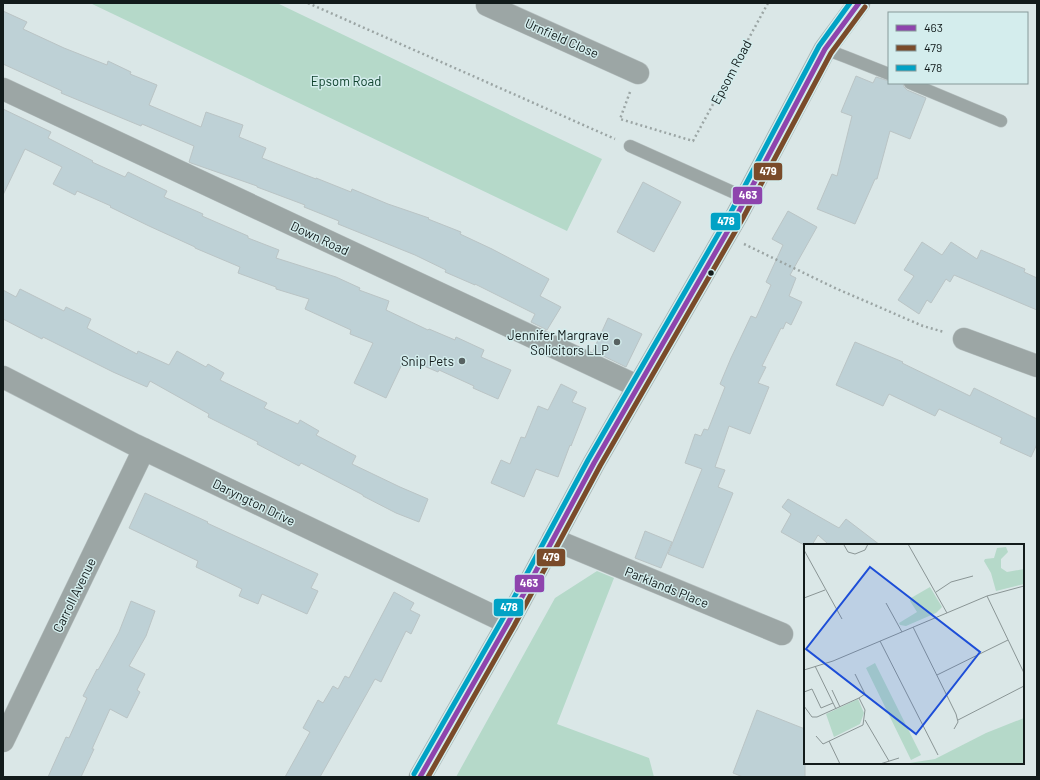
<svg xmlns="http://www.w3.org/2000/svg" width="1040" height="780" viewBox="0 0 1040 780" font-family="Barlow,sans-serif">
	<rect width="100%" height="100%" fill="#dae7e7"/>
	<!-- green -->
	<path fill="#b5d9c9" d="M90,3h187l325,156 -35,72z
		M597,571l17,7 -57,146 92,34 5,19h-198l99,-179z"/>
	<!-- building -->
	<path fill="#bed1d6" stroke="#bac4c5" d="M3,11l24,11 -4,7 41,19 43,17 1,-4 23,11 -1,2 27,11 -8,20 52,22 5,-15 37,13 -4,12 27,11 -4,10 54,21v-1l35,14 1,-3 36,15 41,14 -1,1 33,13 -1,2 32,15 57,30 -9,17 21,11 -14,23 -16,-8 4,-8 -60,-30v1l-30,-13 1,-2 -31,-15 -77,-31 1,-3 -35,-14 1,-2 -48,-18v-1l-66,-23 -2,-1 5,-16 -52,-22 -1,2 -80,-33 1,-2 -59,-27z
		M856,76l17,7 3,-6 13,4v2h14l1,4 3,3 19,8 -16,41 -20,-8 -13,48h-2l-20,45 -38,-15 15,-35 5,2 15,-60 -11,-4z
		M3,109l48,23 -3,6 45,23 -1,1 33,15 3,-5 39,19 -3,6 39,17 -1,2 46,20v2l31,12 -3,8 60,19 24,11 -1,2 30,11 -3,9 42,20 1,-1 26,11 1,-3 28,13 -3,7 30,13 -13,29 -25,-11 1,-2 -35,-16 -1,2 -33,-14 -19,40 -32,-15 19,-40 -23,-9 1,-4 -46,-21 4,-10 -33,-10v-2l-38,-14 2,-6 -45,-19v-1l-46,-21 -39,-19 1,-1 -34,-15 -2,4 -22,-11 9,-17 -37,-18 -22,46z
		M643,182l38,20 -27,50 -37,-20z
		M788,211l29,16 -27,48 6,3 -7,18 13,6 -11,23 -5,-3 -3,7 -2,-1 -19,38 4,1 -8,16 11,4 -19,47 -21,-8 -14,41 10,3 -7,17 15,6 -30,75 -35,-14 34,-85 -17,-6 10,-29 6,2 3,-7 4,1 17,-43 -5,-3 11,-26 20,-42 5,2 15,-33 -5,-3 17,-37 -11,-6z
		M922,242l20,13 9,-13 26,17 4,-9 44,19 -1,3 13,6v32l-83,-35 -4,7 -4,-3 -15,24 -4,-3 -8,14 -21,-14 16,-24 -10,-6z
		M20,289l44,22 2,-4 25,12 -4,9 50,26 1,-3 31,14 8,-14 29,16 2,-3 16,9 -4,7 47,23 -3,5 34,16 2,-4 19,11 -3,4 40,21 -4,8 48,23 28,12 -9,23 -23,-9 -33,-17v-1l-62,-32 -2,3 -42,-22 1,-2 -50,-25 1,-3 -59,-33 -3,6 -34,-15 -70,-35 -1,2 -39,-20v-29l13,7z
		M608,318l34,16 -16,33 -33,-16z
		M855,342l48,20 -1,1 68,33 4,-8 63,31v25l-6,13 -31,-14 2,-5 -63,-29 -4,7 -46,-22 -6,12 -47,-21z
		M561,384l16,8 -5,10 14,6 -15,38 -1,-1 -12,32 -22,-8 -12,28 -33,-14 10,-23 9,4 11,-27 4,1 13,-32 10,4z
		M145,493l63,29 -1,1 111,51 -7,14 7,3 -11,23 -45,-20 -4,10 -19,-8 3,-7 -46,-22 2,-6 -69,-33z
		M788,499l51,29 7,-9 34,26h-54l1,-2 -9,-8 -6,10h-8l-23,-13 10,-18 -9,-7z
		M645,531l27,11 -11,26 -26,-10z
		M394,592l20,11 -4,7 10,5 -9,19 -5,-3 -25,51 -6,-3 -55,98h-35l25,-45 -7,-4 15,-28 5,3 10,-17 5,3 7,-13 4,2z
		M131,601l24,10 -9,25 -17,30 16,8 -8,16 3,2 -13,26 -17,-9 -18,40h2l-13,28h-33l18,-40 3,1 18,-40 -4,-2 14,-27 1,1 21,-38z
		M757,710l48,19v48h-62l-10,-4z"/>
	<g fill="none" stroke-linecap="round" stroke-linejoin="round">
		<defs>
			<path id="service" d="M825,49l21,8 43,17
				M910,83l91,38
				M630,146l116,52"/>
			<path id="minor" d="M488,3l-1,2 151,68
				M3,89l634,297
				M964,339l73,27
				M3,377l132,68 373,178
				M553,539l14,6 215,89
				M3,741l141,-292"/>
			<path id="primary" d="M420,777l88,-154 86,-160 143,-248 88,-166 34,-46"/>
		</defs>
		<!-- service casing -->
		<use href="#service" stroke="#b7c1c1" stroke-width="13"/>
		<!-- minor casing -->
		<use href="#minor" stroke="#b7c1c1" stroke-width="23"/>
		<!-- primary casing -->
		<use href="#primary" stroke="#b7c1c1" stroke-width="23"/>
		<!-- path -->
		<path stroke="#9ba5a4" stroke-width="2.5" stroke-dasharray="2 3" stroke-linecap="butt" d="M308,3l307,136
			M630,92l-10,27 73,22 75,-138
			M744,244l91,44 88,38 21,6"/>
		<!-- service -->
		<use href="#service" stroke="#9ca6a5" stroke-width="12"/>
		<!-- minor -->
		<use href="#minor" stroke="#9ca6a5" stroke-width="22"/>
		<!-- primary -->
		<use href="#primary" stroke="#9aa8a6" stroke-width="22"/>
		<defs>
			<path id="bus-1" d="M420,777l88,-154 86,-160 143,-248 88,-166 34,-46"/>
			<path id="bus-2" d="M428,777l86,-151 86,-160 143,-248 88,-165 34,-46"/>
			<path id="bus-3" d="M414,774l88,-154 86,-160 143,-248 88,-166 31,-43"/>
		</defs>
		<!-- bus-1 casing -->
		<use href="#bus-1" stroke="#d4eded" stroke-width="8"/>
		<!-- bus-2 casing -->
		<use href="#bus-2" stroke="#d4eded" stroke-width="8"/>
		<!-- bus-3 casing -->
		<use href="#bus-3" stroke="#d4eded" stroke-width="8"/>
		<!-- bus-1 -->
		<use href="#bus-1" stroke="#8e44ad" stroke-width="5"/>
		<!-- bus-2 -->
		<use href="#bus-2" stroke="#7a4b2a" stroke-width="5"/>
		<!-- bus-3 -->
		<use href="#bus-3" stroke="#01a2c5" stroke-width="5"/>
	</g>
	<!-- markers -->
	<circle fill="#121b1b" stroke="#d4eded" stroke-width="1.5" cx="711" cy="273" r="3.5"/>
	<g fill="#586262" stroke="#d4eded" stroke-width="1.5">
		<circle cx="617" cy="342" r="4"/>
		<circle cx="462" cy="361" r="4"/>
	</g>
	<g text-anchor="middle" stroke-width="3" stroke-linejoin="round" paint-order="stroke">
		<!-- street labels -->
		<g font-size="13" fill="#121b1b" stroke="#d4eded">
			<text transform="translate(562 38) rotate(24)" y="5">Urnfield Close</text>
			<text transform="translate(731 72) rotate(-62)" y="5">Epsom Road</text>
			<text transform="translate(320 238) rotate(25)" y="5">Down Road</text>
			<text transform="translate(254 502) rotate(26)" y="5">Daryngton Drive</text>
			<text transform="translate(667 587) rotate(22)" y="5">Parklands Place</text>
			<text transform="translate(74 595) rotate(-64)" y="5">Carroll Avenue</text>
		</g>
		<!-- park labels -->
		<g font-size="13" fill="#0e412c" stroke="#d4eded">
			<text x="346" y="86">Epsom Road</text>
		</g>
		<!-- poi labels -->
		<g font-size="13" fill="#121b1b" stroke="#d4eded" text-anchor="end">
			<text x="609" y="340">Jennifer Margrave<tspan x="609" dy="15">Solicitors LLP</tspan></text>
			<text x="454" y="366">Snip Pets</text>
		</g>
	</g>
	<!-- overview -->
	<g transform="translate(804 544)">
		<rect width="220" height="220" fill="#dae7e7"/>
		<path d="M202,3l2,5 -7,7v9l6,4 17,-3v15l-28,7 -5,-18 -7,-12 1,-2 9,-1 3,-10zM126,43l12,20 -6,6 -30,13 -6,-1 -1,-2 18,-11 -7,-11 1,-3zM71,119l46,92 -10,5 -45,-92zM54,155l6,14 -4,11 -26,13 -8,-23zM220,174v46h-121l32,-5 51,-26z" fill="#b5d9c9"/>
		<path fill="none" stroke="#8a9595" stroke-width="1" d="M104,0l39,69M40,1l4,7 7,2 10,-4 3,-6M0,6l38,69M132,48l15,-10 22,-6M183,52l37,77M0,54l21,-8M82,59l16,29M109,83l43,87 2,8 -4,7M76,97l58,114M11,122l21,43M0,126l29,-9 154,-65 37,-10M51,130l10,20 -6,4M133,131l71,-35M28,146l8,17M0,148l8,-3 9,19 12,-5M0,162l8,11h5l42,-19 6,12 -2,15 -40,19 -7,-8M61,176l24,41M154,176l66,-34M25,197l11,23M76,220l19,-6"/>
		<path fill="#1d4ed8" fill-opacity="0.15" stroke="#1d4ed8" stroke-width="2" d="M66,23l110,85 -64,82 -110,-85z"/>
		<rect width="220" height="220" fill="none" stroke="#121b1b" stroke-width="2"/>
	</g>
	<g stroke="#d4eded" stroke-width="1.5">
		<rect x="753" y="162" width="30" height="19" rx="4" fill="#7a4b2a"/>
		<rect x="732" y="186" width="31" height="19" rx="4" fill="#8e44ad"/>
		<rect x="710" y="212" width="31" height="19" rx="4" fill="#01a2c5"/>
		<rect x="536" y="548" width="30" height="19" rx="4" fill="#7a4b2a"/>
		<rect x="514" y="574" width="31" height="19" rx="4" fill="#8e44ad"/>
		<rect x="493" y="598" width="31" height="19" rx="4" fill="#01a2c5"/>
	</g>
	<g font-size="11" text-anchor="middle" font-weight="bold" fill="#fff">
		<text x="768" y="175">479</text>
		<text x="748" y="199">463</text>
		<text x="726" y="225">478</text>
		<text x="551" y="561">479</text>
		<text x="529" y="587">463</text>
		<text x="509" y="611">478</text>
	</g>
	<!-- border -->
	<rect width="1040" height="780" fill="none" stroke="#121b1b" stroke-width="8"/>
	<!-- legend -->
	<rect x="888" y="12" width="140" height="72" fill="#d4eded" stroke="#869999"/>
	<rect x="896" y="25" width="20" height="6" fill="#8e44ad" stroke="#869999"/>
	<text x="924" y="32" font-size="12" fill="#121b1b">463</text>
	<rect x="896" y="45" width="20" height="6" fill="#7a4b2a" stroke="#869999"/>
	<text x="924" y="52" font-size="12" fill="#121b1b">479</text>
	<rect x="896" y="65" width="20" height="6" fill="#01a2c5" stroke="#869999"/>
	<text x="924" y="72" font-size="12" fill="#121b1b">478</text>
</svg>
